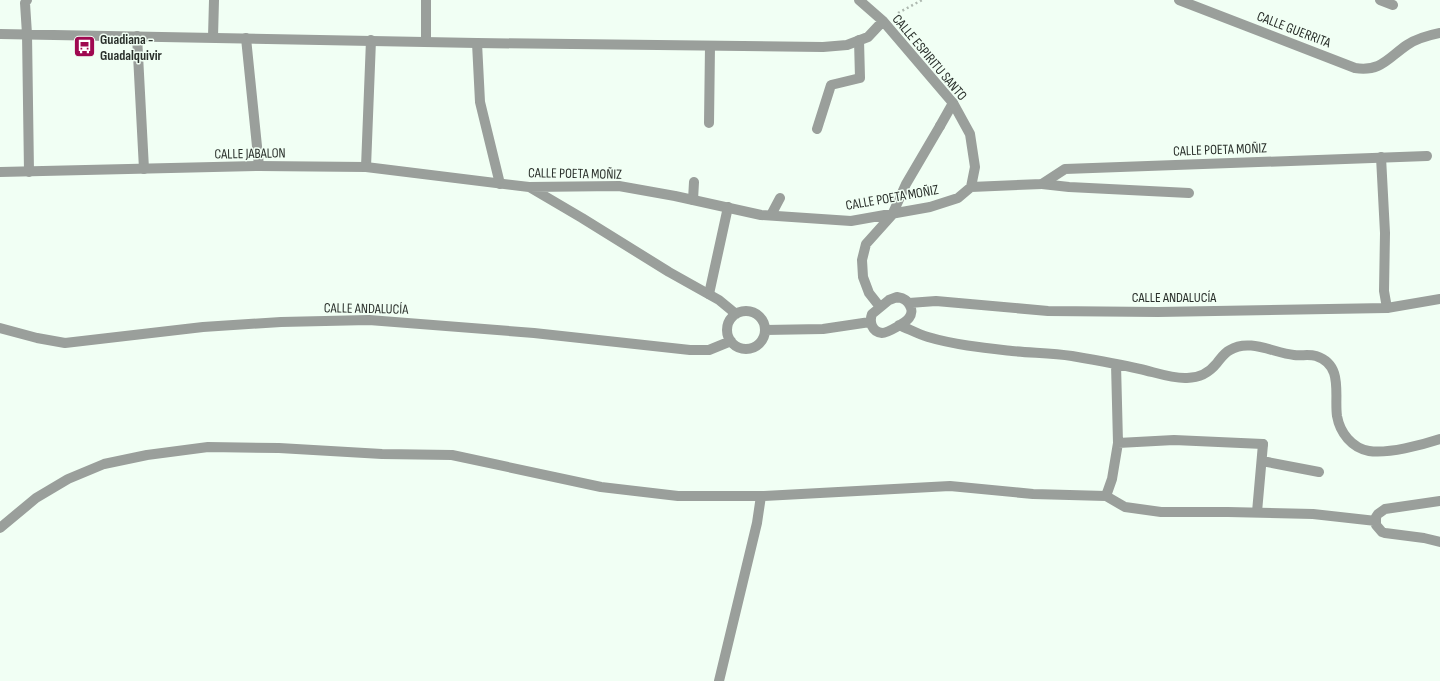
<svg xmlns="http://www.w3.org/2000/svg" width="1440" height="681" viewBox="0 0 1440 681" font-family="'Sofia Sans Condensed',sans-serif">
	<rect width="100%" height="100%" fill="#f1fff4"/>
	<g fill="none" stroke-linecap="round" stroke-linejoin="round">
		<!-- path -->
		<path stroke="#aeb9b0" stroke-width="2.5" stroke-dasharray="2 3" stroke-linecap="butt" d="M898,13l24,-13"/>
		<!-- service -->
		<path stroke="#9a9f9b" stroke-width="10" d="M213,37l1,-37
			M1381,157l4,76 -1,58 3,17
			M1042,184l27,3 120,6
			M1262,461l57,11
			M1257,512l6,-68"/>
		<!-- pedestrian -->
		<path stroke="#9a9f9b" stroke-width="10" d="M27,34l2,138
			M137,36l7,133
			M246,38l13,128
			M426,41v-41
			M477,43l3,59 20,82
			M709,123l1,-77
			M940,126l13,-23
			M817,129l14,-44 29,-7 -1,-38
			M366,167l5,-127
			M693,200l1,-18
			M771,215l9,-17
			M709,294l19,-87"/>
		<!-- minor -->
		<path stroke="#9a9f9b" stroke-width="10" d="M859,0l24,21 70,82 17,31 5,33 -4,20
			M1179,0l176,68c26,4 33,-10 52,-23 9,-6 23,-10 33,-12
			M1380,0l13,5
			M0,34l477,9 346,4 24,-2 21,-8 15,-16
			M27,34l-2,-31 2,-3
			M0,172l259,-6 107,1 163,20 90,-1 56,10 86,19 90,6 79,-14 28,-9 13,-11 71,-3 23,-15 362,-13
			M531,188l51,30 87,54 50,28 17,14
			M897,297c6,1 11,3 13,9 2,3 2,8 -1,12 -3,4 -21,15 -27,15 -10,-1 -13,-11 -10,-19l17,-14z
			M909,303l27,-2 112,10 110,1 229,-4 53,-9
			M880,307l-11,-14 -6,-16 -1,-17 4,-16 26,-29 14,-31 34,-58
			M727 330a19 19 0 1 1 38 0a19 19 0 1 1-38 0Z
			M899,325c10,4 19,9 29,12 27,8 57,11 84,14 20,2 40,2 60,5 23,4 46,8 68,13 14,3 33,10 47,9 12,0 22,-5 30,-15 4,-5 7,-10 13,-13 19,-12 44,3 64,5 7,1 15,-1 22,1 28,9 18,39 21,60 3,17 15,32 32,35 19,3 53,-6 71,-12
			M0,328l37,10 28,5 138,-16 78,-5 88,-2 165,13 156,17h19l22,-9
			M765,330l58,-1 47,-7
			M1118,443l56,-3 89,4
			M1106,496l6,-17 6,-36 -2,-79
			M1440,501l-55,8 -7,5 -2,3v8l6,7 3,1 39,5 16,4
			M0,528l36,-30 32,-19 36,-15 43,-9 61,-8 71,1 103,6 70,1 149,32 77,9h86l186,-10 83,8 73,2 19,11 36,5h67l85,2 63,7
			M719,681l38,-158 4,-27"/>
	</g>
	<!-- icons -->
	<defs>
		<symbol id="bus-square" viewBox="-11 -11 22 22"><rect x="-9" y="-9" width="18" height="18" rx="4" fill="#9f0950" stroke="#f1fff4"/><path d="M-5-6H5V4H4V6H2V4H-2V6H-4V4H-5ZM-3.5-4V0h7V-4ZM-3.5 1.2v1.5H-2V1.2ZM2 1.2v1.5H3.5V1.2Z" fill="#fff"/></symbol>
	</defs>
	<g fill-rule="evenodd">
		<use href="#bus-square" x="72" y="34" width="25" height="25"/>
	</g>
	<g text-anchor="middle" stroke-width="3" stroke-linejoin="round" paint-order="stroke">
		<!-- street labels -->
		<g font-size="14" fill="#2a302b" stroke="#f1fff4">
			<text transform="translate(1294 29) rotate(21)" y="5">CALLE GUERRITA</text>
			<text transform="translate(930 57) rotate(50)" y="5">CALLE ESPIRITU SANTO</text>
			<text transform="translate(1220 149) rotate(-2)" y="5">CALLE POETA MOÑIZ</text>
			<text transform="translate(250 153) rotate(-1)" y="5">CALLE JABALON</text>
			<text transform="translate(575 173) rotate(1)" y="5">CALLE POETA MOÑIZ</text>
			<text transform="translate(892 197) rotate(-10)" y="5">CALLE POETA MOÑIZ</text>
			<text x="1174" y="302">CALLE ANDALUCÍA</text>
			<text transform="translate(366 308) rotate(1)" y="5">CALLE ANDALUCÍA</text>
		</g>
		<!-- poi labels -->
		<g font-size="14" font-weight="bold" fill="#2a302b" stroke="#f1fff4" text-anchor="start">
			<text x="100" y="44">Guadiana -<tspan x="100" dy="16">Guadalquivir</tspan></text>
		</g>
	</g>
</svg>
